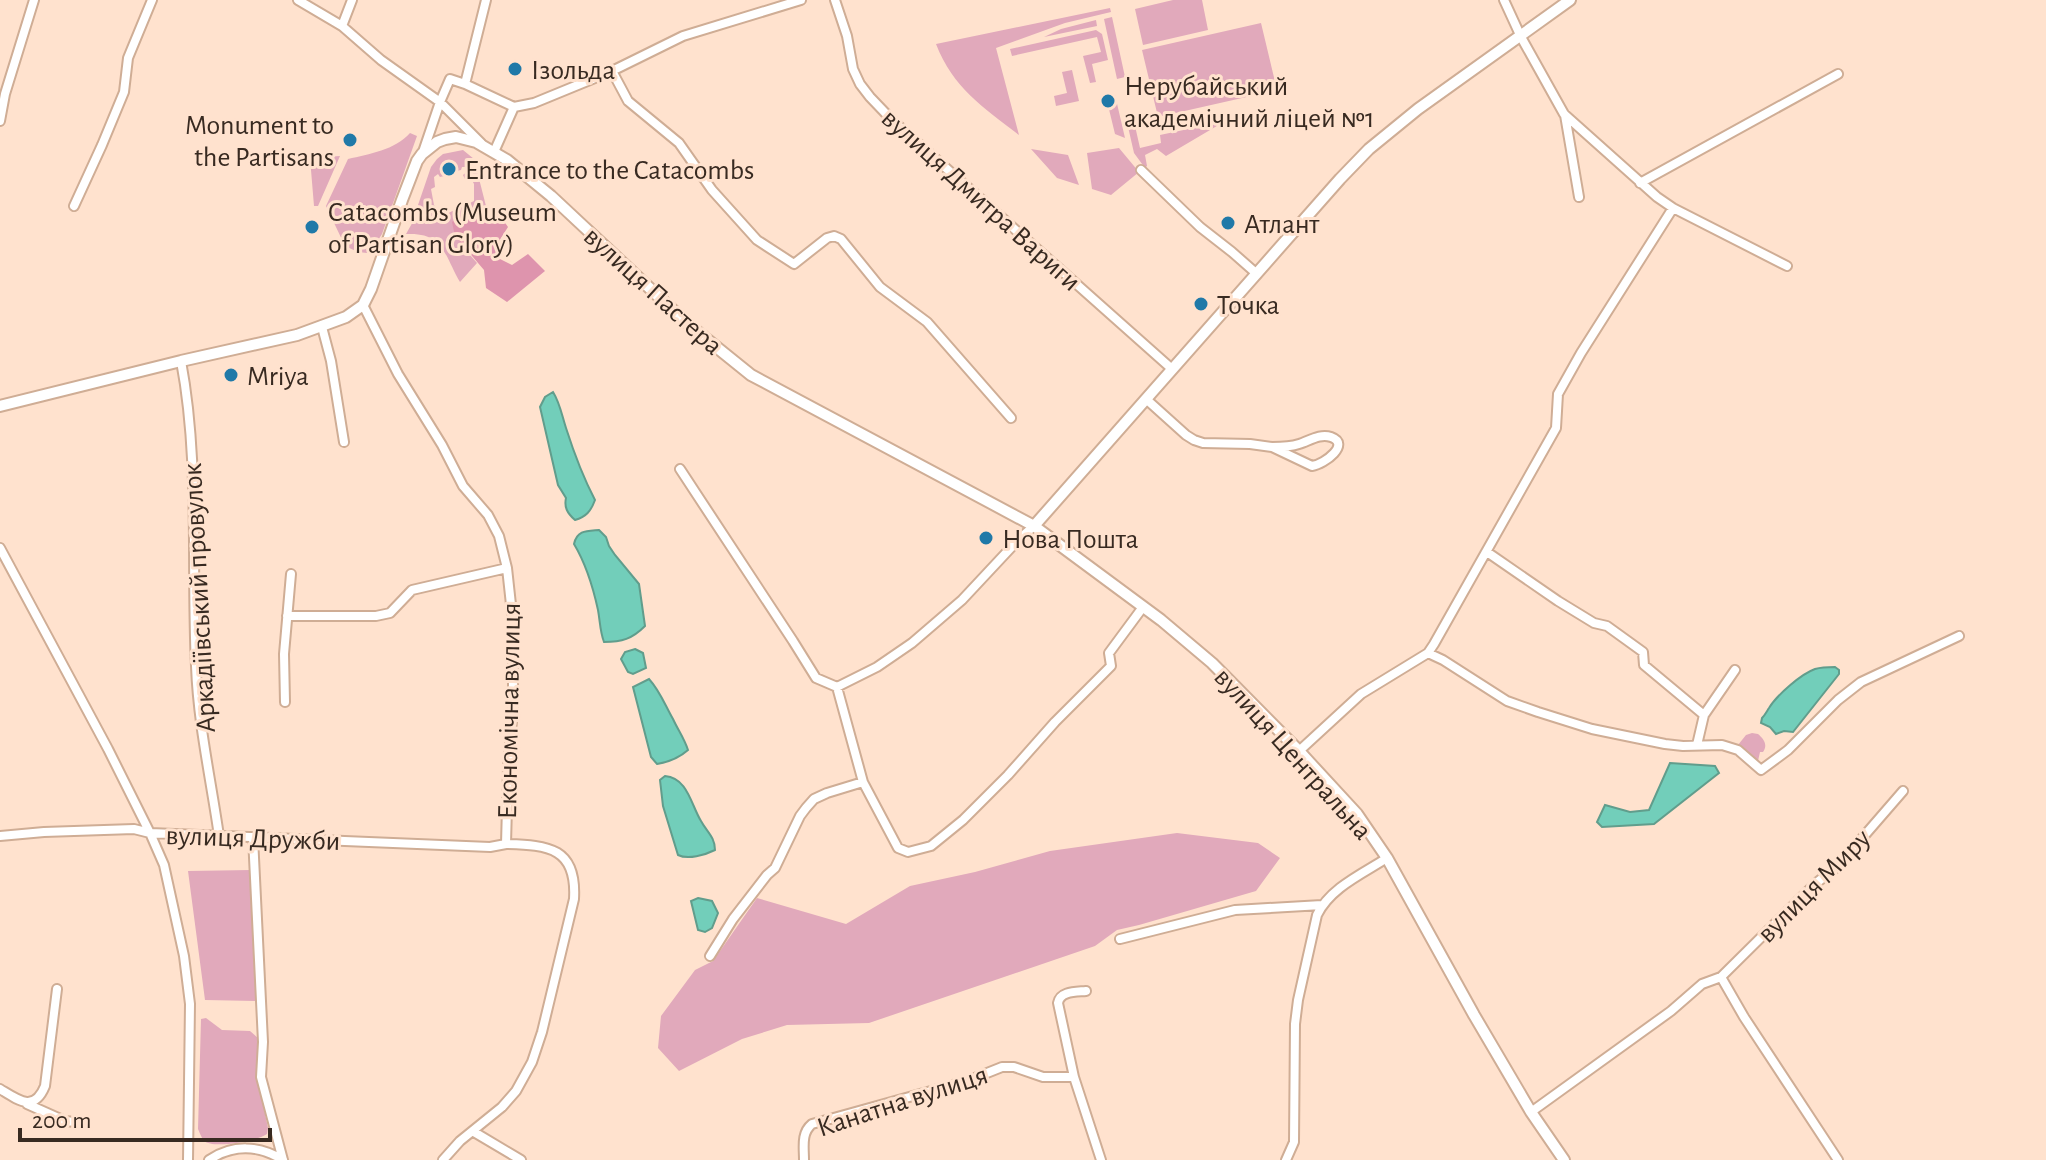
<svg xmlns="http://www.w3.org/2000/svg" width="2046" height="1160" viewBox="0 0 2046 1160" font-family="'Alegreya Sans',sans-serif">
	<rect width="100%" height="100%" fill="#ffe2ce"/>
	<!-- green -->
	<path fill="#e1a9bb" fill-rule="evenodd" d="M1173,0h29l6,30 -65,15 -8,-36z
		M1110,8l1,4 -46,11 -69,25 23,87c-35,-27 -66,-47 -83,-91z
		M1112,17l13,60 -8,2 -13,-60z
		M1096,20l1,6 -53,11 17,-8z
		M1261,23l16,67 -119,27 -16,-67z
		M1096,30l6,4 6,26 -16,4 4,18 -6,1 -7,-27 18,-4 -4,-15 -85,19 -2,-7z
		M1072,70l7,31 -23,5 -2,-10 13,-3 -5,-21z
		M1115,95l10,43 -10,-4 -9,-37z
		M1225,115l2,5 -61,36 -9,-7 -12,6 2,11 -2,2 -11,-15 -8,-35 7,-1 7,31 21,-5 -1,-8 33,-7 -1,-6z
		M410,133l7,3 -35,98 -9,14 -6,5 -9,-1 -13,-6 -19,-40 22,-47c21,-5 47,-9 62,-26z
		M1119,148l20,24 -28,23 -19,-6 -5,-36z
		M1031,149l37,6 11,30 -22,-7z
		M463,150l11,9 13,51 -9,-3 -8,48 7,8 -17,19c-16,-27 -16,-50 -54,-48l13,-23 -1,-6 13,-38 6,-8 6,-5zM454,167l2,4 5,-1 1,-3h4l2,4 -5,4 2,4 6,-1 3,6v17l-30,14 -10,-10 -3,-16 4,-2 -1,-10 4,-3 2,3 4,-1v-4z
		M340,156l-22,50h-4l-4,-48z
		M1752,733l6,1c6,5 10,11 5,18h-3l-2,9 -20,-16 8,-10z
		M1177,833l81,10 22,15 -24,33 -117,34 -22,5 -22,16 -226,77 -82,2 -45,14 -63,32 -21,-23 3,-32 34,-46 18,-9 44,-63 89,26 64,-38 65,-14 75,-21z
		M251,870l7,131 -53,-1 -17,-129z
		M206,1018l16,12 28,1 9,8 -1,41 10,48 -1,6c-10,7 -54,15 -63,7 -2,-2 -5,-10 -6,-12l3,-110z"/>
	<!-- forest -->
	<path fill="#de94ad" d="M478,207l9,3 5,8 7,-4 9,13 -9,14 -1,17 14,7 16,-11 17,17 -38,31 -21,-14 -2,-18 -29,-34 -3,-14 7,-6z"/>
	<!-- water -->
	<path fill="#72ceba" stroke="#619d8c" stroke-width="2" d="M553,392c7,11 9,24 13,36 8,25 17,49 29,72 -4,11 -9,17 -20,20 -8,-7 -11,-13 -9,-22l-8,-13 -18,-78 5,-10z
		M599,530l7,7 3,9 6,9 24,29 6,42c-13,13 -23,16 -41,16 -4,-10 -4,-21 -6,-32 -5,-23 -12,-46 -24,-66 3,-14 13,-13 25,-14z
		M635,649l8,4 3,15 -13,6 -5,-2 -7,-13 4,-7z
		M1835,667l4,3v4l-46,58 -9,-1 -8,3 -6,-7 -9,-4 1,-5c3,-3 5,-7 7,-10 8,-13 32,-34 46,-39 7,-2 13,-2 20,-2z
		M649,679c11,12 16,26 24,40 5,11 11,19 15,31 -9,8 -19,12 -31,14l-6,-7 -18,-70z
		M1670,763l45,3 4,7 -65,51 -52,3 -5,-5 8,-17 25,7 19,-2z
		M665,776c23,2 26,29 36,45 6,11 14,16 14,29 -10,5 -27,10 -37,5l-15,-49 -3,-26z
		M698,898l14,3 6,12 -6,15 -7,4 -7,-2 -7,-29z"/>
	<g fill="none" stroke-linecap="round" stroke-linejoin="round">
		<defs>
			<path id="minor" d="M298,0l44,26 39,34 59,42 41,41
				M835,0l12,36 6,33 7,15 10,13 22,23 280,249
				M1504,0l17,37 43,77 93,83 16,11 114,58
				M342,26l10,-26
				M612,71l16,30 51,42 33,47 45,50 37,24 33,-26 7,-2 7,3 39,48 47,35 84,96
				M465,84l49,23 -20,45
				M514,107l20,-4 78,-32 71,-35 118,-36
				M1565,115l14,82
				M0,121l5,-27 29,-94
				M423,152l17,-50 10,-23 15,5 21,-84
				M1141,170l59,57 32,25 25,22
				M1640,183l198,-109
				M74,206l28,-61 22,-53 4,-34 24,-58
				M363,305l35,69 44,71 21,41 25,29 11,21 8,32 6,55v86l-5,59 -2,76c43,1 71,4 68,55l-32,133 -10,30 -16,29 -14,16 -42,34 -17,19
				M322,327l9,34 13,81
				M181,361c19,100 10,204 15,305 2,57 15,114 23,170
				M1146,399l40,36 8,5 9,3 47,1 22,3 40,19c13,-2 39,-22 19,-29 -11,-4 -22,4 -32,7 -9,3 -18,3 -27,3
				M680,469l113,172 23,37 21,9 26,95 35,66 10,4 23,-6 32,-26 45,-45 47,-53 56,-56 -2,-13 34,-46
				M0,548l108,201 42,84 14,32 20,91 6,48 -2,156
				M1487,552l71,49 36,22 13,3 36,26 1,13 60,50
				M287,616h89l14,-3 22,-23 95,-22
				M1428,653l6,-9 122,-216 2,-34 23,-41 92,-145
				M837,687l40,-20 35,-24 50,-43 57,-61 15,-13
				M285,702l-1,-48 7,-80
				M1697,745l7,-30 31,-45
				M1299,751l62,-57 67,-41 15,7 64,41 31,11 54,17 73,15 18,2 39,-1 16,5 23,20 27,-20 50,-50 23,-18 98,-46
				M0,836l44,-4 90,-3 16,4 340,14 16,-3
				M253,837l10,205 -2,35 22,83
				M1120,939l115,-29 87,-5
				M710,956l23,-37 34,-44 8,-7 25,-52 6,-8 8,-9 13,-6 36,-11
				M1721,977l23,40 94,143
				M1086,991c-10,1 -26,0 -28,12l16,74 27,83
				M0,1089c18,11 34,24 45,-3l12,-97
				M27,1104l38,17 20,2
				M1531,1112l140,-101 31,-27 19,-7 94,-93 23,-18 65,-75
				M474,1132l47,28
				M209,1160c24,-16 50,-15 74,0
				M804,1160c0,-13 -3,-27 8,-36l155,-43 35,-14h12l29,10h31
				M1286,1160l8,-18 1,-118 3,-24 19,-85c13,-27 45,-41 70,-57"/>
			<path id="tertiary" d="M0,406l181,-45 116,-26 49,-18 17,-12 8,-16 31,-89 15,-39 5,-7 15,-12 8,-3 11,-2 20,5 31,18 44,36 138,129 62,50 283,151 127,94 51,43 87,88 58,63 30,44 87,157 57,97 33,48
				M1034,526l306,-347 29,-30 49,-40 152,-109"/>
		</defs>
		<!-- minor casing -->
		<use href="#minor" stroke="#cfad95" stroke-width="12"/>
		<!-- tertiary casing -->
		<use href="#tertiary" stroke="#cfad95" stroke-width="14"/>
		<!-- minor -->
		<use href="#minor" stroke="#fff" stroke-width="8"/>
		<!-- tertiary -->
		<use href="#tertiary" stroke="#fff" stroke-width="10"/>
	</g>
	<!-- markers -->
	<g fill="#2079a8" stroke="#ffe2ce" stroke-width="3">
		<circle cx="515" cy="69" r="8"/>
		<circle cx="1108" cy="101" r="8"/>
		<circle cx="350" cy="140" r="8"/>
		<circle cx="449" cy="169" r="8"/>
		<circle cx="1228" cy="223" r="8"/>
		<circle cx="312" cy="227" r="8"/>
		<circle cx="1201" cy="304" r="8"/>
		<circle cx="231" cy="375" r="8"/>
		<circle cx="986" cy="538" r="8"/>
	</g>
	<g text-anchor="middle" stroke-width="6" stroke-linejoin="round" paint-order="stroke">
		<!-- poi labels -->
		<g font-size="28" fill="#382a21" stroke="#ffe2ce" text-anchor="start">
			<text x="531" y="79">Ізольда</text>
			<text x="1124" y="95">Нерубайський<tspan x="1124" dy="32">академічний ліцей №1</tspan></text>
			<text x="334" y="134" text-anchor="end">Monument to<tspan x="334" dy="32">the Partisans</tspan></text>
			<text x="465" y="179">Entrance to the Catacombs</text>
			<text x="328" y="221">Catacombs (Museum<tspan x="328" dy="32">of Partisan Glory)</tspan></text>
			<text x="1244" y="233">Атлант</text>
			<text x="1217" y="314">Точка</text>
			<text x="247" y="385">Mriya</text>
			<text x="1002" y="548">Нова Пошта</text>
		</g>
		<!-- street labels -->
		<g font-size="28" fill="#382a21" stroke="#ffe2ce">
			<text transform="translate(982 199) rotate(42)" y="10">вулиця Дмитра Вариги</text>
			<text transform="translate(654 290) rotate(42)" y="10">вулиця Пастера</text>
			<text transform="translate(198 598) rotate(-93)" y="10">Аркадіївський провулок</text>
			<text transform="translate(508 711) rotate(-89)" y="10">Економічна вулиця</text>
			<text transform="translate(1294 753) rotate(48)" y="10">вулиця Центральна</text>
			<text transform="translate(253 837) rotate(2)" y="10">вулиця Дружби</text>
			<text transform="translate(1813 885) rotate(-45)" y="10">вулиця Миру</text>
			<text transform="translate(902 1100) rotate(-18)" y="10">Канатна вулиця</text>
		</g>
	</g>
	<!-- scale -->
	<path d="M20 1128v12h250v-12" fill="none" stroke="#382a21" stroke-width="4"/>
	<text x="32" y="1128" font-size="24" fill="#382a21" stroke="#ffe2ce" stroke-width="6" paint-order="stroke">200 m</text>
</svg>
